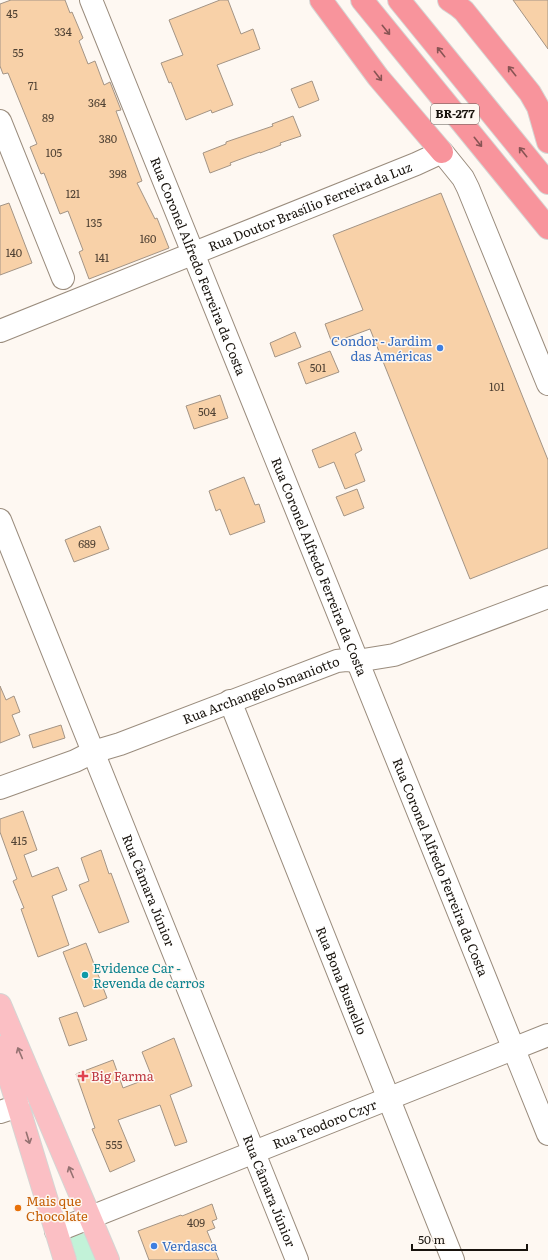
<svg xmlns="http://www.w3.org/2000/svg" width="548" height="1260" viewBox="0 0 548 1260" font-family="Literata,serif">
	<rect width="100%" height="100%" fill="#fef8f2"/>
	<!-- green -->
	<path fill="#c2f2d8" d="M88,1232l10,28h-21l-7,-23z"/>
	<!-- building -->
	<path fill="#f8d1a8" stroke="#a39485" d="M11,0h54l5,13 2,-1 11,26 -4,3 9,23 7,-3 9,24 6,-3 11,28 -5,1 26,70 -5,2 18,36 2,-1 12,30 -80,31 -10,-27 4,-2 -15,-39 -8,3 -16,-41 -3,1 -11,-27 7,-3 -29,-71 -5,1 -3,-8v-62z
		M220,0h8l13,34 12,-5 7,20 -43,16 16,40 -21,8 -1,-3 -25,10 -15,-38 -2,1 -8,-20 22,-8 -14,-35z
		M513,0h35v49z
		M312,81l7,19 -20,8 -8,-19z
		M293,116l8,20 -21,7 1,2 -21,8v-1l-30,11 1,2 -21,8 -7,-20 23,-9v-2l47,-16 -1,-2z
		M441,193l107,267v88l-78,31 -100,-250 -38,14 -7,-19 38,-14 -30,-75z
		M9,203l23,60 -32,12v-69z
		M295,332l6,15 -26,10 -5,-14z
		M330,351l9,21 -33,12 -8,-21z
		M220,395l8,23 -34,11 -8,-23z
		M355,432l7,18 -7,4 10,27 -20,8 -11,-27 -15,6 -7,-18z
		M244,477l11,28 4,-1 6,18 -35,13 -10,-26 -4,2 -7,-20z
		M357,489l7,19 -20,8 -8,-19z
		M100,526l9,23 -35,13 -9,-22z
		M0,686l6,14 8,-4 6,16 -8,3 8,20 -20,8z
		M61,725l4,13 -32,10 -4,-13z
		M23,811l14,39 -13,5 8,22 26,-10 9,23 -15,6 17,49 -31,12 -17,-48 3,-1 -11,-27 4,-2 -17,-47v-13z
		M101,850l8,24 2,-1 18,49 -30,11 -20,-48 10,-4 -8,-23z
		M86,943l21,55 -23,9 -21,-55z
		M77,1012l10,28 -18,6 -10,-28z
		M174,1038l18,48 -22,9 17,47 -12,4 -15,-41 -42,15 17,41 -25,11 -18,-43 3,-1 -19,-54 37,-14 10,28 29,-11 -10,-25z
		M212,1204l5,15 -5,2 3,7 -8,3 12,29h-70l-11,-29 43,-16 1,1z"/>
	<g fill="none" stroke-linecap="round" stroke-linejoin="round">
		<defs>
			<g id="minor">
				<path id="s1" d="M91,0l457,1134"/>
				<path d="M0,121l63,157"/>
				<path id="s2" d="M0,331l416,-167 26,-12 21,26 5,10 80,196"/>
				<path id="s3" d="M0,520l297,740"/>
				<path id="s4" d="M230,701l223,559"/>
				<path id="s5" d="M0,788l75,-27 18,-9 27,-8 217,-83 9,-1 11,1 37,-6 154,-58"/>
				<path d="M0,1112l18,-6"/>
				<path id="s6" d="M56,1231l492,-196"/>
			</g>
			<path id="major" d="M0,1005l108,255
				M0,1047l65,213"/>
			<path id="highway" d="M321,0l57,77 64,75
				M362,0l186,228
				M399,0l149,183
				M449,0l9,6 6,5 66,82 8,14 10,35"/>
		</defs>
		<!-- minor casing -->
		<use href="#minor" stroke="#9a8c7d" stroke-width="24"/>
		<!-- major casing -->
		<use href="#major" stroke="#d5d5d3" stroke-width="24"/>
		<!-- highway casing -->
		<use href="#highway" stroke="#d5d5d3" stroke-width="24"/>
		<!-- minor -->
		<use href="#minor" stroke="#fff" stroke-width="22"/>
		<!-- major -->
		<use href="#major" stroke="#fbbfc4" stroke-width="22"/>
		<!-- highway -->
		<use href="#highway" stroke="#f8949c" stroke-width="22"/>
	</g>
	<!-- one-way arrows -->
	<defs><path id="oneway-shaft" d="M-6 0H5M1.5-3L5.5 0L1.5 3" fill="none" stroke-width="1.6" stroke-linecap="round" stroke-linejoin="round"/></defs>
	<g stroke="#885454">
		<use href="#oneway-shaft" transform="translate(386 30) rotate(51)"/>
		<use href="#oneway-shaft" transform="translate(441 52) rotate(-129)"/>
		<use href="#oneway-shaft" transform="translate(512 71) rotate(-129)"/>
		<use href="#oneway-shaft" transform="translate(378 76) rotate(52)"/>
		<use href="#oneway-shaft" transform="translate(478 142) rotate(51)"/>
		<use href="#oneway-shaft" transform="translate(523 152) rotate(-129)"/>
	</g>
	<g stroke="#957272">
		<use href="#oneway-shaft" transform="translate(20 1053) rotate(-113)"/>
		<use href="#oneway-shaft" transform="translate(28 1138) rotate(73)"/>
		<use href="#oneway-shaft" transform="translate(71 1172) rotate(-113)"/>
	</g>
	<!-- markers -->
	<g fill="#3f7fe0" stroke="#fef8f2" stroke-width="1.5">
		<circle cx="440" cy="348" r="4"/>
		<circle cx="154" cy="1246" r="4"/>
	</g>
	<circle fill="#0f9aa8" stroke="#fef8f2" stroke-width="1.5" cx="85" cy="975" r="4"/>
	<path fill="#e0444e" stroke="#fef8f2" stroke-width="1.5" d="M81 1070h4v4h4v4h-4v4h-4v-4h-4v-4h4z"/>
	<circle fill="#e8710a" stroke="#fef8f2" stroke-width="1.5" cx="18" cy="1208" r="4"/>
	<g text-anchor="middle" stroke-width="3" stroke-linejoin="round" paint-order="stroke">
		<!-- number labels -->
		<g font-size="11" fill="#504234">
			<text x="12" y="18">45</text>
			<text x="63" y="36">334</text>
			<text x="18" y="57">55</text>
			<text x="33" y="90">71</text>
			<text x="97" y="107">364</text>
			<text x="48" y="122">89</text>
			<text x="108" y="143">380</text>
			<text x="54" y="157">105</text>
			<text x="118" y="178">398</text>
			<text x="73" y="198">121</text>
			<text x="94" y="227">135</text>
			<text x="148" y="243">160</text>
			<text x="14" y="257">140</text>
			<text x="102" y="262">141</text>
			<text x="318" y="372">501</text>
			<text x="497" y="391">101</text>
			<text x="207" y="416">504</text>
			<text x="87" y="548">689</text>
			<text x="19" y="845">415</text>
			<text x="114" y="1149">555</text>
			<text x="196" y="1227">409</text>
		</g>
		<!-- shield labels -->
		<rect fill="#fef8f2" stroke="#5d5852" stroke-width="1" x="431" y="104" width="48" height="20" rx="3"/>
		<g font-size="12" font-weight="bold" fill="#18130d">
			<text x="455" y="118">BR-277</text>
		</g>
		<!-- street labels -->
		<g font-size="13" fill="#18130d" stroke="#fef8f2">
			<text dy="5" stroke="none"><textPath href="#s2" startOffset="334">Rua Doutor Brasílio Ferreira da Luz</textPath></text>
			<text dy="5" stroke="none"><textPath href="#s1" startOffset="287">Rua Coronel Alfredo Ferreira da Costa</textPath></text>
			<text dy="5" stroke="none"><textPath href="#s1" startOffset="611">Rua Coronel Alfredo Ferreira da Costa</textPath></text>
			<text dy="5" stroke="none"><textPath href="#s5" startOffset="279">Rua Archangelo Smaniotto</textPath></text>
			<text dy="5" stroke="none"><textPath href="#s1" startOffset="935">Rua Coronel Alfredo Ferreira da Costa</textPath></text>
			<text dy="5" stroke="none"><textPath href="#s3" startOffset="399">Rua Câmara Júnior</textPath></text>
			<text dy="5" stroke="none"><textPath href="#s4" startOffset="301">Rua Bona Busnello</textPath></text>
			<text dy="5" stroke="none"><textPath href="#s6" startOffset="289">Rua Teodoro Czyr</textPath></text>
			<text dy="5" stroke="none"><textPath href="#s3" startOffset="723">Rua Câmara Júnior</textPath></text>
		</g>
		<!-- shop labels -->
		<g font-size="13" fill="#366cbe" stroke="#fef8f2" text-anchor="end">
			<text x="432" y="346">Condor - Jardim<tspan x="432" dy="15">das Américas</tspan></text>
			<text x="162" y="1251" text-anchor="start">Verdasca</text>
		</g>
		<!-- culture labels -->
		<g font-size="13" fill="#0d838f" stroke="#fef8f2" text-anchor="start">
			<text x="93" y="973">Evidence Car -<tspan x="93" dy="15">Revenda de carros</tspan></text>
		</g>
		<!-- health labels -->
		<g font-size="13" fill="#be3a42" stroke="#fef8f2" text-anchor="start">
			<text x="91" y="1081">Big Farma</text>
		</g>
		<!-- food labels -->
		<g font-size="13" fill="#c56008" stroke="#fef8f2" text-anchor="start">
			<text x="26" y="1206">Mais que<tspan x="26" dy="15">Chocolate</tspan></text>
		</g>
	</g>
	<!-- scale -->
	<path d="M412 1244v6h115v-6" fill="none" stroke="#18130d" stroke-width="2"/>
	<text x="418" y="1244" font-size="12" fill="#18130d" stroke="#fef8f2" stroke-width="3" paint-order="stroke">50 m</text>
</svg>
